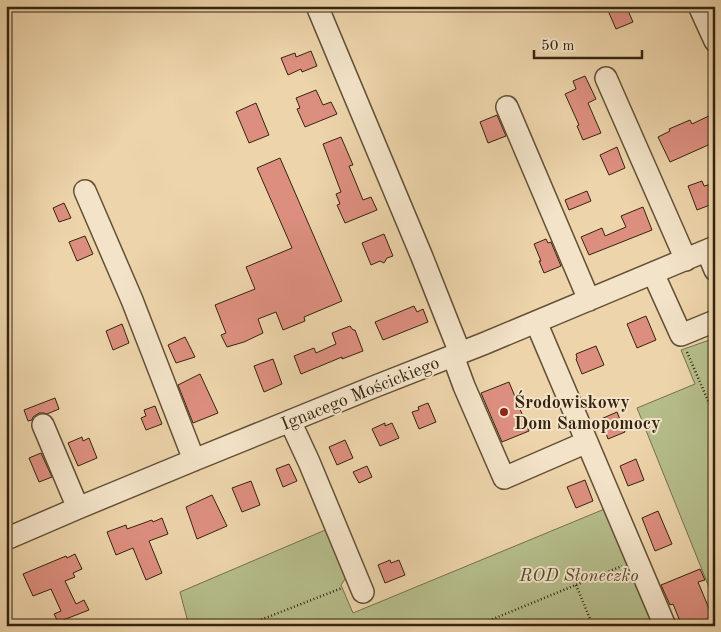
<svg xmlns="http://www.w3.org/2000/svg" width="721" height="632" viewBox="0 0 721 632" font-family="'Old Standard TT',serif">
	<rect width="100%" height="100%" fill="#edd4aa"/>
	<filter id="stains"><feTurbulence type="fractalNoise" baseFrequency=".004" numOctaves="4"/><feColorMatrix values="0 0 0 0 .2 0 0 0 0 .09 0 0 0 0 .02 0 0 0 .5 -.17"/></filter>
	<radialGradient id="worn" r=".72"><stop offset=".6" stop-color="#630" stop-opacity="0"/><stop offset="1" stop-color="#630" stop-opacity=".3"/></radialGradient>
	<!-- green -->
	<path fill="#b5bd8b" stroke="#75704e" d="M715,338v264l-78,-194 58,-24 -14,-34z
		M607,508l51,118h-469l-9,-34 150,-64 19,45 -8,12 12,28z"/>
	<!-- building -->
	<path fill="#dd8f7f" stroke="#352410" d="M606,6h20l7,16 -17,7z
		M311,51l6,15 -15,6 -1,-3 -13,6 -7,-17 14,-5 1,4z
		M585,76l11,23 -8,4 13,30 -18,7 -6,-14 2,-1 -14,-31 11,-5 -3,-8z
		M316,90l7,15 8,-3 6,12 -32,13 -8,-18 3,-1 -4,-10z
		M256,103l13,32 -20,8 -13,-31z
		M715,113v29l-45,20 -12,-25 12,-6 -1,-2 21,-9 2,4z
		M497,115l9,21 -18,7 -8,-21z
		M341,137l12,28 -4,1 14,34 8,-3 6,13 -32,13 -8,-18 3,-1 -4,-10 5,-2 -18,-48z
		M617,147l8,21 -16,7 -9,-20z
		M280,158l62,143 -38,16 1,4 -22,9 -7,-18 -18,7 5,14 -19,9 -17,5 -6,-12 5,-2 -11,-28 40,-16 -9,-22 46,-19 -35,-80z
		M702,181l2,5 8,-2 3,8v11l-18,7 -9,-24z
		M587,191l4,10 -22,9 -4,-10z
		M64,203l7,15 -12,4 -6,-14z
		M643,207l9,23 -63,25 -8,-18 21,-9 3,8 21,-9 -5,-11z
		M384,234l9,22 -6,2 -3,5 -4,-2 -9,4 -9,-22z
		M85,236l8,18 -16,7 -8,-19z
		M546,239l2,4 3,-1 10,24 -17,7 -5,-12h2l-7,-17z
		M414,306l3,6 6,-3 5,13 -45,18 -8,-18z
		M646,316l10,24 -19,8 -10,-24z
		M122,324l7,19 -16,7 -7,-19z
		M350,326l3,4h2l8,21 -21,8v-2l-41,17 -7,-18 20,-8 2,5 20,-9 -4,-11z
		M185,337l10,20 -19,6 -8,-18z
		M596,346l8,19 -22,9 -6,-15 1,-1 -1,-4z
		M273,359l9,25 -18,8 -10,-26z
		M200,374l18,39 -25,10 -15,-38z
		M509,382l20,49 -27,11 -21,-49z
		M55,398l4,11 -12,5 -3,-1h-5l-6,4 -1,3 -4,1 -4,-11z
		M428,403l8,19 -17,7 -7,-17 7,-2 -1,-3z
		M155,406l7,18 -16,6 -5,-12 5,-2 -2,-6z
		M617,412l8,20 -17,7 -7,-20z
		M385,423v3l7,-3 7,15 -19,8 -8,-17z
		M82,437l1,4 6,-3 8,20 -19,8 -10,-23z
		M345,440l8,18 -16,7 -8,-18z
		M41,453l11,24 -13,5 -10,-24z
		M636,459l8,21 -16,6 -8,-20z
		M289,464l8,17 -14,6 -7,-18z
		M367,466l5,11 -13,6 -6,-11z
		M585,480l8,21 -17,7 -9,-21z
		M251,481l9,24 -18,7 -10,-24z
		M212,495l15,31 -30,13 -11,-32z
		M658,511l14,33 -17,7 -13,-33z
		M162,518l6,16 -19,7 13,32 -16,7 -13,-32 -17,7 -9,-23 19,-7 1,4 25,-9 1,2z
		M75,554l7,15 -9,4 2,4 -10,4 11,23 8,-4 5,10 -31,12 -4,-8 7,-3 -10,-22 -18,7 -10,-22 43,-18 1,2z
		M390,560l1,3 8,-3 6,15 -20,8 -7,-18z
		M700,569l5,11 -7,2 17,41v3h-33l-9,-22 -3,1 -9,-20z"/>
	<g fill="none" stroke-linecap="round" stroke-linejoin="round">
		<defs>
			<path id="minor" d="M317,6l105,251 38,96
				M699,6l16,35
				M606,78l80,182
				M507,107l82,193
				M85,191l47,109 62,160
				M707,251l8,19
				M653,273l28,62 34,-14
				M536,322l129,304
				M453,356l11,30 40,92 83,-36
				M290,421l19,41 54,130
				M43,425l35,83
				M6,539l72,-31 116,-48 182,-74 107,-42 232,-97"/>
		</defs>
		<!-- minor casing -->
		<use href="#minor" stroke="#635036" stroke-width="24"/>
		<!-- path -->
		<path stroke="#352410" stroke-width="2.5" stroke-dasharray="1 2.5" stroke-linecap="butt" d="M687,352l28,65
			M576,585l17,41
			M245,626l97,-38
			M476,626l146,-60"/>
		<!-- minor -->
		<use href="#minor" stroke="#f3e3c8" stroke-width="21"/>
	</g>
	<!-- markers -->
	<circle fill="#8f2418" stroke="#f3e3c8" stroke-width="2" cx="504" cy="412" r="5"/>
	<g text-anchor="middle" stroke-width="4" stroke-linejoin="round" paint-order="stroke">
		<!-- street labels -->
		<g font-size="18" fill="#352410" stroke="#f3e3c8">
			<text transform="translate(360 393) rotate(-22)" y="6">Ignacego Mościckiego</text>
		</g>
		<!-- poi labels -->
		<g font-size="18" font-weight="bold" fill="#352410" stroke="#f3e3c8" text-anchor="start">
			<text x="514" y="408">Środowiskowy<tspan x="514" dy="21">Dom Samopomocy</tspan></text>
		</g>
		<!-- park labels -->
		<g font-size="18" font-style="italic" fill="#554a2f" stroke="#f3e3c8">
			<text x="579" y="581">ROD Słoneczko</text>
		</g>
	</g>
	<!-- margin -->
	<rect width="721" height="632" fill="none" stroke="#edd4aa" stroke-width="25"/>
	<rect x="8" y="8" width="706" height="617" fill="none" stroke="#352410" stroke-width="2.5"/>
	<rect x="12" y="12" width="696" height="607" fill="none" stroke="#352410"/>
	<!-- scale -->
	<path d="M534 50v8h108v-8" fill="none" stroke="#352410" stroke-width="2.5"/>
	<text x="541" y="50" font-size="15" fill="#352410" stroke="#f3e3c8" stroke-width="4" paint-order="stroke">50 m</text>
	<rect width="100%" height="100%" filter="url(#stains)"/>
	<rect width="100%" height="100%" fill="url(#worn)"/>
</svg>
